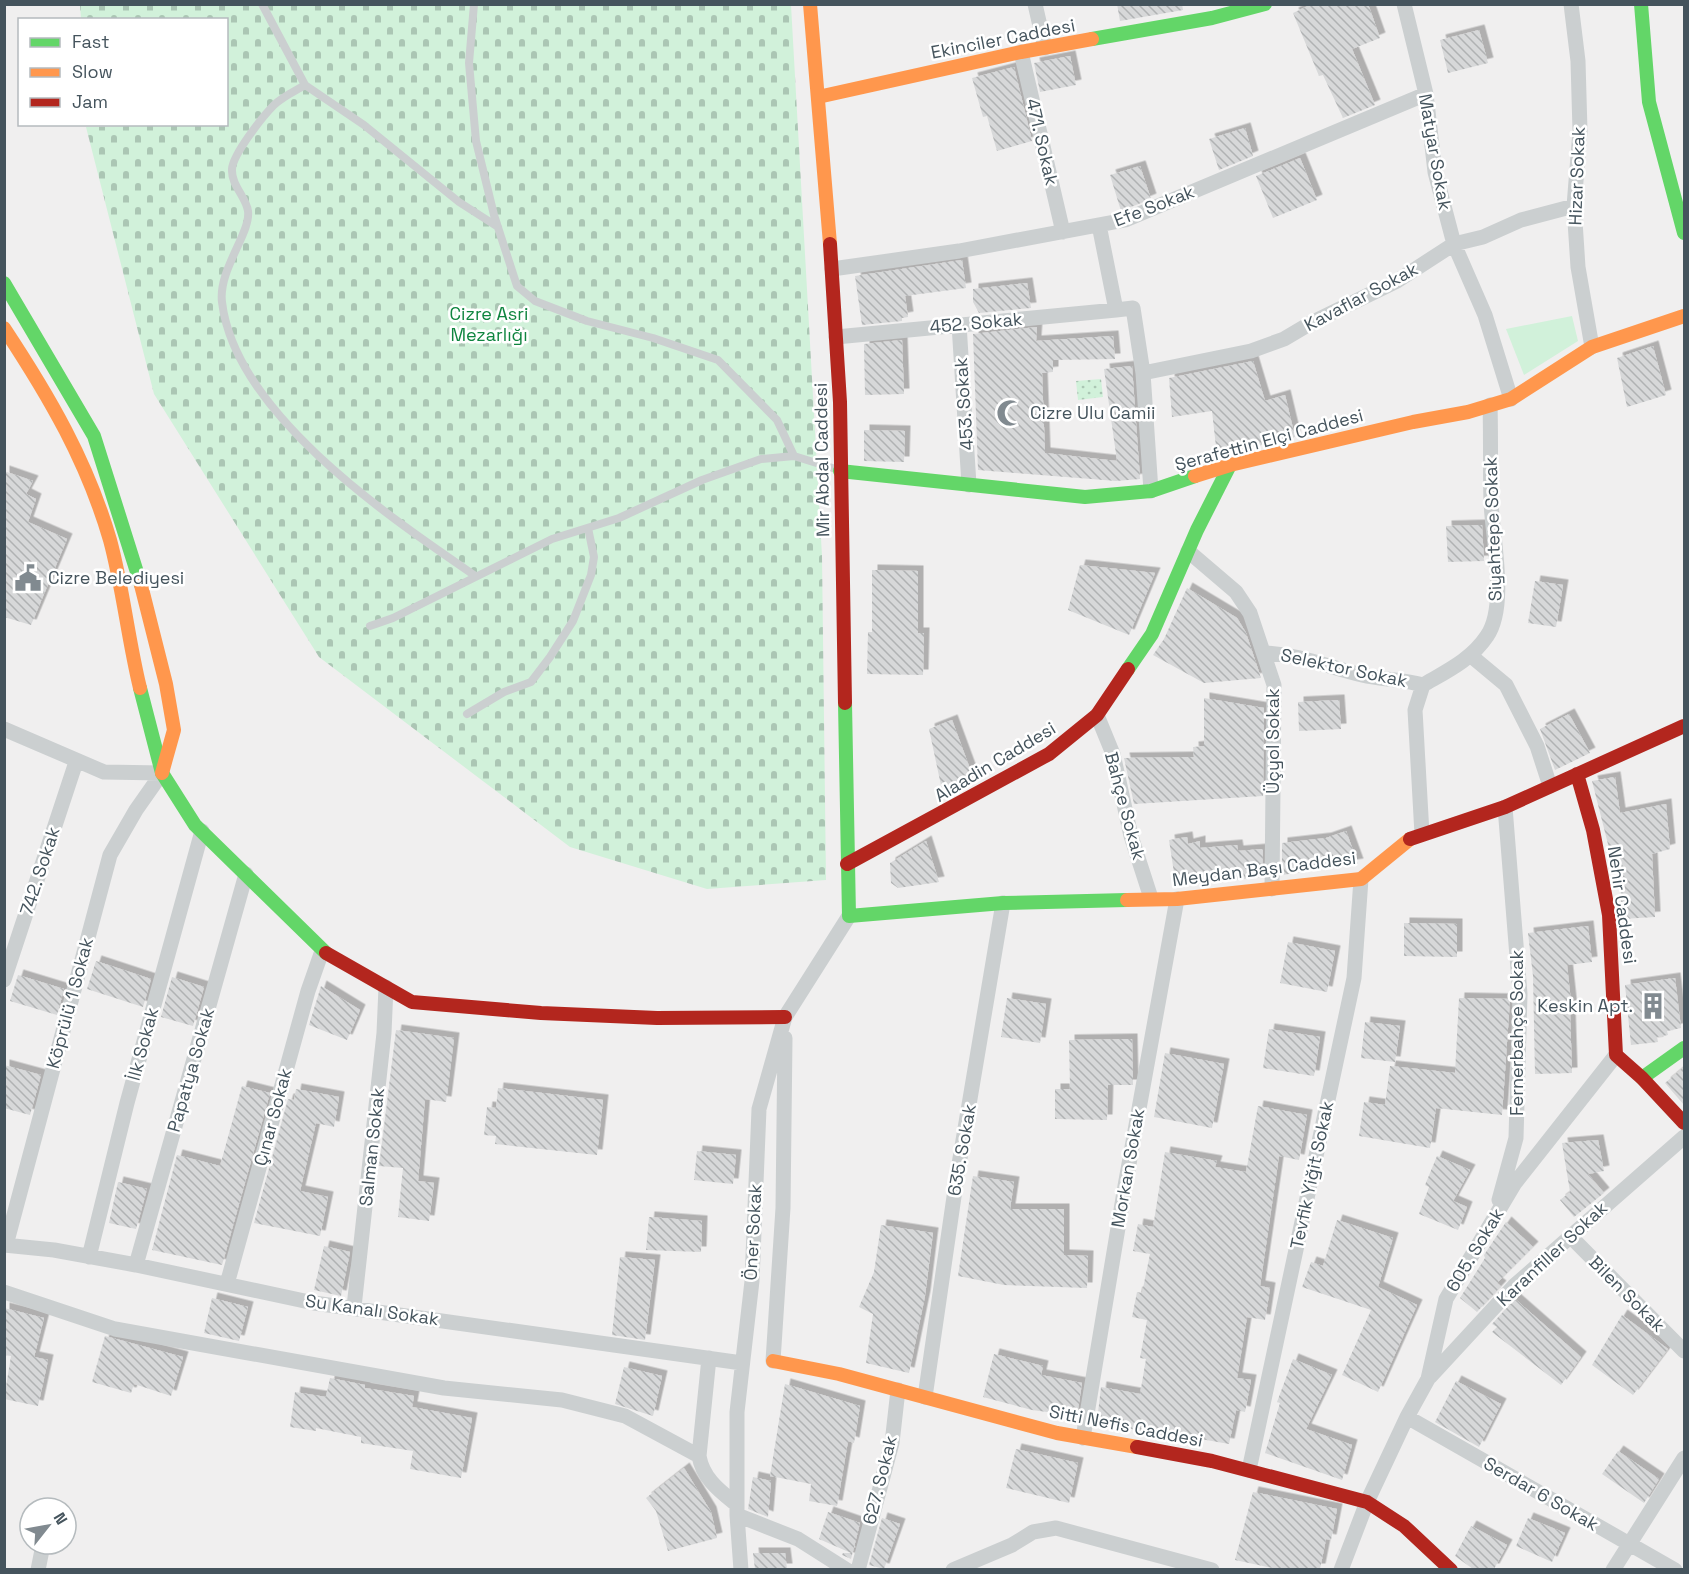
<svg xmlns="http://www.w3.org/2000/svg" width="1689" height="1574" viewBox="0 0 1689 1574" font-family="'Space Grotesk',sans-serif">
	<defs>
		<pattern id="grass-dots" width="8" height="8" patternUnits="userSpaceOnUse" patternTransform="scale(1.5)"><rect width="8" height="8" fill="#d1f1da"/><path d="M2 2h.1M6 6h.1" fill="none" stroke="#abc6b4" stroke-width="1.8" stroke-linecap="round"/></pattern>
		<pattern id="cemetery-stones" width="16" height="16" patternUnits="userSpaceOnUse" patternTransform="scale(1.5)"><rect width="16" height="16" fill="#d1f1da"/><path d="M2 7V4a2 2 0 0 1 4 0v3zM10 15v-3a2 2 0 0 1 4 0v3z" fill="#abc6b4"/></pattern>
		<pattern id="building-back-hatch" width="6" height="6" patternUnits="userSpaceOnUse" patternTransform="scale(1.5)"><rect width="6" height="6" fill="#d7d8d9"/><path d="M-1 5l2 2M0 0l6 6M5-1l2 2" fill="none" stroke="#b0b2b3"/></pattern>
		<filter id="shadow"><feDropShadow dx="5.5" dy="-5.5" stdDeviation="0" flood-color="#0004"/></filter>
	</defs>
	<rect width="100%" height="100%" fill="#f0efef"/>
	<!-- grass -->
	<path fill="url(#grass-dots)" d="M1101,379l2,18 -25,3 -2,-19z"/>
	<!-- cemetery -->
	<path fill="url(#cemetery-stones)" d="M80,5h711l31,551 4,324 -119,9 -137,-42 -251,-190 -165,-263 -68,-267 140,-3v-104l-145,-1z"/>
	<!-- park -->
	<path fill="#d1f1da" d="M1572,316l6,25 -54,34 -18,-46z"/>
	<!-- building -->
	<path fill="url(#building-back-hatch)" filter="url(#shadow)" d="M1117,4h65l1,6 -63,11z
		M1312,4h56l12,34 -28,11 23,56 -32,13 -20,-43 -4,1 -26,-63z
		M1479,30l9,33 -40,10 -8,-33z
		M1070,56l6,29 -36,7 -6,-29z
		M1014,67l18,74 -35,10 -10,-35 -4,1 -11,-39z
		M1245,128l8,28 -34,14 -10,-31z
		M1300,158l17,42 -44,18 -17,-42z
		M1140,166l11,33 -30,12 -11,-36z
		M962,260l4,28 -61,8 3,21 -6,1v3l-40,4 -7,-49z
		M1027,283l4,25 -52,5 -6,-11v-13z
		M1037,327l-1,14 77,-5 2,23 -62,1v12l-11,1 3,80 72,8 -13,-92 28,-3 8,113 -24,2 -138,-11 -5,-136z
		M902,340l2,54 -39,1 -1,-51z
		M1653,346l13,49 -39,12 -10,-49z
		M1253,361l12,40 20,-6 10,42 -78,19 -5,-45 -40,6 -3,-39z
		M864,430l41,1 -1,31 -40,-1z
		M4,471l29,10 -7,13 10,5 -8,23 39,17 -36,86 -27,-8z
		M1482,525l2,36 -36,1 -2,-36z
		M1080,565l75,8 -26,62 -61,-25z
		M872,570l46,1v62h6l-1,42 -56,-1 1,-42h4z
		M1535,581l28,4 -7,42 -28,-4z
		M1187,588l50,30 9,15 15,45 -57,5 -51,-28 11,-16z
		M1204,698l60,10 -1,88 -129,8 -10,-46 70,-1 -1,-10 11,-1z
		M1339,700l2,29 -42,2 -1,-29z
		M1569,714l21,39 -35,17 -15,-41z
		M952,720l21,57 -31,13 -13,-61z
		M1615,777l5,36 46,-9 4,45 -18,5 3,63 -33,2 -3,-60 -7,1 -20,-79z
		M1346,831l12,33 -76,11v-32l44,-5z
		M1187,837l1,7 12,-3v7l37,-3 1,6 25,-2 -1,28 -86,9 -7,-46z
		M926,841l13,41 -41,6 -7,-5 -1,-20z
		M1404,923l53,1v33l-53,-1z
		M1588,926l4,36 -25,3 5,46h-2l2,62 -37,1 -2,-98 -5,-43z
		M1288,942l47,9 -8,41 -47,-9z
		M96,961l55,18 -8,28 -56,-18z
		M18,975l46,14 -7,26 -47,-14z
		M172,977l32,10 -11,39 -32,-9z
		M1675,978l6,50 -14,3 1,4 -11,2 1,5 -27,3 -6,-60z
		M321,986l39,24 -13,30 -38,-15z
		M1007,998l39,6 -6,39 -39,-6z
		M1459,998l51,1 -8,116 -66,-7 -6,40 -71,-12 5,-34 21,3 5,-39 65,7z
		M1365,1022l35,4 -5,36 -34,-4z
		M1269,1029l51,8 -6,39 -51,-8z
		M396,1030l58,8 -8,64 -21,-3 -7,82 16,2 -5,38 -31,-4 5,-49 -24,-2z
		M1132,1039l1,46h-25l-1,35 -52,-1v-30h15l-1,-49z
		M1165,1053l59,11 -12,64 -58,-11z
		M4,1065l37,10 -11,40 -26,-7z
		M1684,1067v38l-19,-22z
		M242,1086l28,7 -48,172 -70,-15 25,-95 43,11z
		M498,1088l105,12 -6,55 -102,-11 1,-8 -12,-1 3,-28 9,1z
		M296,1089l43,8 -5,30 -18,-4 -16,68 28,6 -8,39 -66,-13 34,-124 6,1z
		M1258,1106l49,9 -8,45 -20,-4 -19,130 10,2 -5,32 -18,-3 -10,61 14,2 -6,32 -9,-2 -7,34 -57,-10 -1,4 -74,-17 4,-34 39,7 6,-35 -6,-1 7,-38 -15,-3 5,-25 5,1 8,-39 -17,-3 5,-27 15,3 12,-75 52,9 -2,6 31,5z
		M1598,1140l6,31 -16,3 16,19 -30,24 -14,-17 10,-8 -8,-49z
		M697,1151l39,4 -3,29 -39,-4z
		M1437,1156l33,14 -17,31 14,6 -9,23 -39,-16 10,-27 -4,-2z
		M973,1176l41,6 -4,27h54v46l24,1 -1,32 -83,-3 -46,-9z
		M118,1182l29,7 -11,40 -27,-6z
		M649,1217l53,4 -1,31 -55,-2z
		M1337,1220l56,18 -15,49 39,18 -39,87 -36,-17 29,-65 -69,-23 9,-25 12,4z
		M1506,1222l27,25 -36,36 4,3 -24,26 -17,-14 25,-40 -1,-3z
		M881,1225l52,8 -8,63 -16,77 -43,-10 7,-49 -14,-7 15,-35z
		M324,1246l26,6 -9,44 -27,-6z
		M620,1257l35,3 -10,80 -33,-5z
		M212,1298l36,9 -9,34 -35,-8z
		M1515,1299l66,58 -20,28 -69,-53 5,-5 -5,-3z
		M4,1308l40,10 -10,39 14,3 -10,46 -34,-7 7,-43 -7,-1z
		M1622,1315l46,34 -35,46 -41,-30z
		M105,1336l78,21 -12,39 -37,-12 -3,9 -39,-11z
		M994,1354l49,12 -2,9 41,8 -5,33 -45,-6 -49,-13z
		M1293,1359l39,16 -26,54 46,16 -10,35 -77,-27 15,-50 -3,-1z
		M624,1367l38,9 -9,40 -38,-12z
		M330,1378l35,7v3l49,8 -2,11 60,11 -11,60 -51,-9 3,-18 -52,-8v-6l-45,-9v3l-26,-4 5,-35 31,5z
		M1456,1381l45,23 -22,43 -44,-25z
		M785,1384l75,22 -6,37 -6,-2 -11,65 -28,-5 2,-17 -41,-8z
		M1016,1449l62,14 -9,40 -63,-15z
		M1618,1451l41,28 -15,24 -42,-29z
		M684,1468l27,44 6,26 -49,13 -12,-40 -10,-13z
		M753,1477l18,4 -3,36 -20,-8z
		M1253,1492l84,17 -6,31 -5,-1 -6,30h-43l-42,-9z
		M828,1512l32,11 -9,36 -9,-4 1,-2h8l-32,-14z
		M882,1518l18,6 -16,45 -15,-4z
		M1528,1518l37,15 -13,29 -36,-16z
		M1471,1526l36,19 -13,24h-21l-18,-13z
		M753,1553h32l2,16h-32z"/>
	<g fill="none" stroke-linecap="round" stroke-linejoin="round">
		<!-- lane -->
		<path stroke="#cbcfd0" stroke-width="8" d="M262,4l43,81 59,40 95,77 39,25
			M474,4l-5,59 7,78 18,74 23,71 18,15 52,20 66,17 65,22 59,60 17,36
			M305,85c-10,6 -23,12 -31,20 -11,11 -41,49 -42,64 -1,16 14,28 16,42 3,22 -30,59 -26,91 13,111 166,214 252,273
			M370,626l23,-8 159,-79 67,-21 83,-38 59,-21 33,-3 45,14
			M467,714l37,-22 27,-10 19,-25 23,-36 18,-46 3,-18 -6,-29"/>
		<!-- street -->
		<path stroke="#cbcfd0" stroke-width="15" d="M1035,4l10,44
			M1404,4l22,90 9,78 19,72 31,71 26,84
			M1571,4l7,57 2,70 -6,75 4,61 14,80
			M1021,52l42,180
			M1099,225l17,85 17,-2 10,65 8,118
			M832,269l127,-18 166,-31 301,-126
			M959,324l10,161
			M836,337l280,-27
			M1143,373l108,-22 33,-12 27,-16 86,-42 57,-37 29,-7 38,-17 53,-14
			M1188,551l48,41 14,21 24,72 -2,204
			M1266,653c37,2 61,14 96,22 21,5 41,4 61,10
			M1470,655l36,30 31,61 13,40
			M1097,715l16,39 18,82 20,62
			M4,729l100,43 58,1
			M1422,834l-7,-124 8,-25c24,-14 48,-25 64,-49 21,-31 5,-99 4,-135 -1,-32 0,-64 -1,-96
			M4,980l72,-218
			M1499,1200l17,-62 4,-144 -15,-187
			M1570,1236l114,115
			M4,1245l50,5 82,15 178,38 428,60
			M6,1245l104,-390 26,-45 26,-37
			M89,1257l38,-154 75,-272
			M136,1265l110,-391
			M227,1284l81,-293 14,-40
			M4,1292l111,37 329,59 118,12 63,16 74,40c4,23 21,35 38,49
			M354,1307l30,-274 2,-46
			M773,1361l10,-153 2,-170
			M1430,1377l84,-91 170,-149
			M925,1397l32,-221 46,-273
			M1407,1417l268,153
			M1083,1438l42,-252 52,-287
			M699,1456l10,-98
			M1249,1470l105,-492 7,-99
			M737,1515l61,24 49,31
			M38,1570l4,-20
			M741,1570l-4,-55v-103l15,-131 7,-172 26,-92 64,-101
			M858,1570l34,-127 6,-53
			M953,1570l59,-25 21,-13 23,-4 156,42
			M1341,1570l26,-68 40,-85 21,-38 18,-80 69,-116 101,-128
			M1613,1570l71,-112"/>
		<!-- fast -->
		<path stroke="#63d668" stroke-width="14" d="M1641,4l8,98 35,131
			M1092,39l120,-21 53,-14
			M4,283l90,153 47,149
			M840,471l245,26 66,-6 44,-15
			M1128,669l24,-35 45,-104 33,-65
			M140,688l22,85 33,52 131,128
			M845,703l4,213 154,-13 124,-3
			M1642,1078l42,-30"/>
		<!-- slow -->
		<path stroke="#ff974d" stroke-width="14" d="M810,4l20,240
			M818,97l203,-45 71,-13
			M4,328c45,68 83,133 106,212 13,48 18,99 30,148
			M1195,476l35,-11 183,-43 55,-10 43,-13 81,-52 92,-31
			M141,585l25,99 8,46 -12,43
			M1127,900l50,-1 184,-20 49,-40
			M773,1361l66,13 218,59 80,14"/>
		<!-- jam -->
		<path stroke="#b3261e" stroke-width="14" d="M830,244l10,158 5,301
			M1577,774l16,56 16,85 7,140 26,23 42,45
			M1410,839l95,-32 179,-81
			M847,864l202,-110 48,-39 31,-46
			M326,953l86,49 129,11 116,5 128,-1
			M1137,1447l75,14 155,41 37,24 47,44"/>
	</g>
	<!-- icons -->
	<defs>
		<symbol id="mosque-bare" viewBox="-9 -9 18 18"><path d="M3.5-4.9A6 6 0 1 0 3.5 4.9A5 5 0 1 1 3.5-4.9Z" fill="#818a90" stroke="#fff" stroke-width="2.5" paint-order="stroke"/></symbol>
		<symbol id="civic-bare" viewBox="-9 -9 18 18"><path d="M-.6-6.5H3V-4.5H.6V-3L4-1V1h2V6H-6V1h2V-1L-.6-3ZM-1.2 2.5V6h2.4V2.5Z" fill="#818a90" stroke="#fff" stroke-width="2.5" paint-order="stroke"/></symbol>
		<symbol id="building-bare" viewBox="-9 -9 18 18"><path d="M-4-6H4V6H1V3H-1V6H-4ZM-2.5-4.3h1.7v1.8h-1.7ZM.8-4.3h1.7v1.8H.8ZM-2.5-1h1.7V.8h-1.7ZM.8-1h1.7V.8H.8Z" fill="#818a90" stroke="#fff" stroke-width="2.5" paint-order="stroke"/></symbol>
	</defs>
	<g fill-rule="evenodd">
		<use href="#mosque-bare" x="991" y="394" width="38" height="38"/>
		<use href="#civic-bare" x="9" y="559" width="38" height="38"/>
		<use href="#building-bare" x="1634" y="987" width="38" height="38"/>
	</g>
	<g text-anchor="middle" stroke-width="5" stroke-linejoin="round" paint-order="stroke">
		<!-- street labels -->
		<g font-size="18" fill="#45545d" stroke="#fff">
			<text transform="translate(1003 39) rotate(-11)" y="6">Ekinciler Caddesi</text>
			<text transform="translate(1042 142) rotate(77)" y="6">471. Sokak</text>
			<text transform="translate(1435 152) rotate(80)" y="6">Matyar Sokak</text>
			<text transform="translate(1577 176) rotate(-88)" y="6">Hizar Sokak</text>
			<text transform="translate(1154 206) rotate(-21)" y="6">Efe Sokak</text>
			<text transform="translate(1361 297) rotate(-28)" y="6">Kavaflar Sokak</text>
			<text transform="translate(976 323) rotate(-5)" y="6">452. Sokak</text>
			<text transform="translate(964 404) rotate(-94)" y="6">453. Sokak</text>
			<text transform="translate(1269 440) rotate(-15)" y="6">Şerafettin Elçi Caddesi</text>
			<text transform="translate(822 460) rotate(-91)" y="6">Mir Abdal Caddesi</text>
			<text transform="translate(1493 529) rotate(-92)" y="6">Siyahtepe Sokak</text>
			<text transform="translate(1344 668) rotate(12)" y="6">Selektor Sokak</text>
			<text transform="translate(1273 741) rotate(-90)" y="6">Üçyol Sokak</text>
			<text transform="translate(995 762) rotate(-31)" y="6">Alaadin Caddesi</text>
			<text transform="translate(1125 806) rotate(75)" y="6">Bahçe Sokak</text>
			<text transform="translate(1264 869) rotate(-7)" y="6">Meydan Başı Caddesi</text>
			<text transform="translate(40 871) rotate(-72)" y="6">742. Sokak</text>
			<text transform="translate(1622 905) rotate(82)" y="6">Nehir Caddesi</text>
			<text transform="translate(70 1003) rotate(-75)" y="6">Köprülü 1 Sokak</text>
			<text transform="translate(1517 1033) rotate(-90)" y="6">Fernerbahçe Sokak</text>
			<text transform="translate(143 1044) rotate(-75)" y="6">İlk Sokak</text>
			<text transform="translate(191 1070) rotate(-74)" y="6">Papatya Sokak</text>
			<text transform="translate(273 1117) rotate(-75)" y="6">Çınar Sokak</text>
			<text transform="translate(372 1147) rotate(-84)" y="6">Salman Sokak</text>
			<text transform="translate(962 1150) rotate(-80)" y="6">635. Sokak</text>
			<text transform="translate(1128 1168) rotate(-80)" y="6">Morkan Sokak</text>
			<text transform="translate(1312 1175) rotate(-78)" y="6">Tevfik Yiğit Sokak</text>
			<text transform="translate(753 1232) rotate(-87)" y="6">Öner Sokak</text>
			<text transform="translate(1475 1250) rotate(-59)" y="6">605. Sokak</text>
			<text transform="translate(1552 1254) rotate(-43)" y="6">Karanfiller Sokak</text>
			<text transform="translate(1627 1294) rotate(45)" y="6">Bilen Sokak</text>
			<text transform="translate(372 1310) rotate(8)" y="6">Su Kanalı Sokak</text>
			<text transform="translate(1126 1426) rotate(11)" y="6">Sitti Nefis Caddesi</text>
			<text transform="translate(880 1480) rotate(-76)" y="6">627. Sokak</text>
			<text transform="translate(1541 1494) rotate(30)" y="6">Serdar 6 Sokak</text>
		</g>
		<!-- park labels -->
		<g font-size="18" fill="#0f853f" stroke="#fff">
			<text x="489" y="320">Cizre Asri<tspan x="489" dy="21">Mezarlığı</tspan></text>
		</g>
		<!-- poi labels -->
		<g font-size="18" fill="#45545d" stroke="#fff" text-anchor="start">
			<text x="1030" y="419">Cizre Ulu Camii</text>
			<text x="48" y="584">Cizre Belediyesi</text>
			<text x="1633" y="1012" text-anchor="end">Keskin Apt.</text>
		</g>
	</g>
	<!-- border -->
	<rect width="1689" height="1574" fill="none" stroke="#45545d" stroke-width="12"/>
	<!-- legend -->
	<rect x="18" y="18" width="210" height="108" fill="#ffffff" stroke="#b5bbbe" stroke-width="1.5"/>
	<rect x="30" y="38" width="30" height="9" fill="#63d668" stroke="#b5bbbe" stroke-width="1.5"/>
	<text x="72" y="48" font-size="18" fill="#45545d">Fast</text>
	<rect x="30" y="68" width="30" height="9" fill="#ff974d" stroke="#b5bbbe" stroke-width="1.5"/>
	<text x="72" y="78" font-size="18" fill="#45545d">Slow</text>
	<rect x="30" y="98" width="30" height="9" fill="#b3261e" stroke="#b5bbbe" stroke-width="1.5"/>
	<text x="72" y="108" font-size="18" fill="#45545d">Jam</text>
	<!-- north arrow -->
	<g transform="translate(48 1526) rotate(59)"><circle r="28" fill="#ffffff" stroke="#b5bbbe" stroke-width="1.5"/>
	<path d="M0-4.5L10 22L0 15L-10 22Z" fill="#818a90"/>
	<text y="-9" font-size="16" font-weight="bold" text-anchor="middle" fill="#45545d">N</text>
	</g>
</svg>
